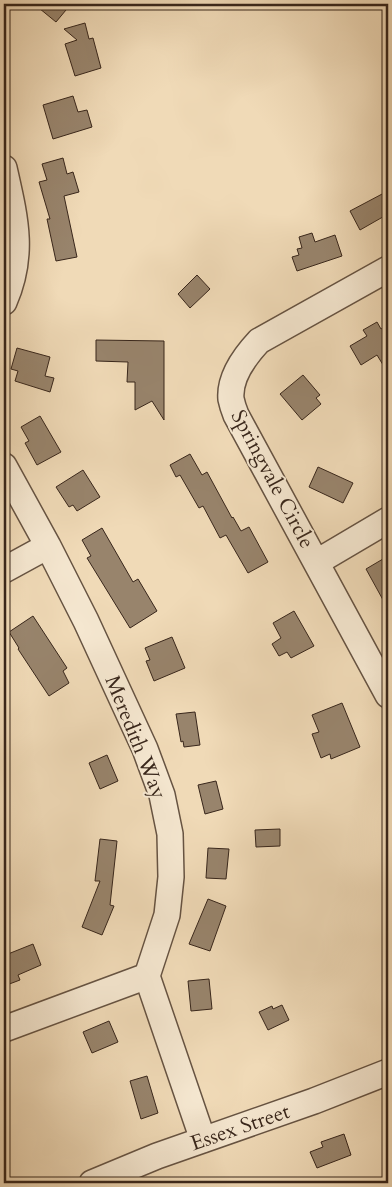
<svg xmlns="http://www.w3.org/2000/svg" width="392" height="1187" viewBox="0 0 392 1187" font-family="Cardo,serif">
	<rect width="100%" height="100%" fill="#f0dab7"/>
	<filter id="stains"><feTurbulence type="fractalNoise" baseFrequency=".004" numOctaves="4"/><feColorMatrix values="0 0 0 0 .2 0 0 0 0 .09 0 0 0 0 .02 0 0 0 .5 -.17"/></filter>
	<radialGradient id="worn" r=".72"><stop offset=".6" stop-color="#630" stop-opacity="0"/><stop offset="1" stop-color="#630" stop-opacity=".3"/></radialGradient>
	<!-- building -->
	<path fill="#98846c" stroke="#38261b" d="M34,4h37l-15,18z
		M85,23l4,16 4,-1 8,30 -26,8 -10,-32 12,-4 -13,-11z
		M73,96l5,16 9,-2 5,17 -39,12 -10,-34z
		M63,158l4,16 6,-2 6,20 -15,4 13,61 -21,4 -9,-42h3l-11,-37 8,-2 -5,-16z
		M384,193l4,8v13l-28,16 -10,-19z
		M312,233l3,9 20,-7 7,21 -45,15 -5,-14 7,-2 -2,-6 5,-1 -3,-11z
		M197,275l13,14 -20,19 -12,-14z
		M377,322l4,7 7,-4v48l-11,-18 -16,10 -11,-19 17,-10 -4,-6z
		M96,340l68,1v79l-12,-19 -17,9v-28h-8l1,-20 -32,-1z
		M17,348l33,9 -5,19 9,2 -4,14 -35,-11 3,-10 -7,-2z
		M303,375l17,20 -4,3 5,6 -19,16 -22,-26z
		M40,416l21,36 -24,13 -12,-22 4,-2 -8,-14z
		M190,454l12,21 5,-3 25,46 1,-1 8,14 8,-4 19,35 -20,11 -22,-38 -6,3 -17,-32 -4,2 -19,-33 -4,2 -6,-12z
		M318,467l35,16 -10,20 -34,-16z
		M83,470l17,27 -23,14 -4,-6 -4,2 -13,-20z
		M102,528l31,54 5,-3 19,32 -27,17 -43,-70 4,-2 -9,-16z
		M388,556v53l-22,-40z
		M294,611l20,35 -23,12 -4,-6 -8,4 -7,-12 9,-6 -8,-15z
		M33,616l34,52 -4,3 6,12 -20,13 -31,-47 1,-1 -10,-16z
		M172,637l13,31 -31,13 -8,-20 4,-1 -5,-12z
		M342,703l18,44 -29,12 -1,-5 -9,4 -9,-24 7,-2 -7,-17z
		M195,712l5,33 -16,2 -1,-6 -2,1 -5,-28z
		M107,755l11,26 -18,8 -11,-26z
		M216,781l7,28 -18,5 -7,-29z
		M280,829v17l-24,1 -1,-17z
		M100,839l17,2 -7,64 4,1 -12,29 -20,-8 18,-46h-5z
		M208,848l21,1 -3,30 -20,-1z
		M208,899l18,7 -16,45 -21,-7z
		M4,943l4,11 25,-10 8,21 -23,10 2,5 -16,6z
		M209,979l3,30 -21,2 -3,-30z
		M282,1005l7,15 -21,10 -9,-18 13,-6 1,3z
		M109,1021l9,21 -26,11 -9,-21z
		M147,1076l11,37 -17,6 -11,-38z
		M344,1134l7,21 -34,13 -7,-16 13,-5 -2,-5z"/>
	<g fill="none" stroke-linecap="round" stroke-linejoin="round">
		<defs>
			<path id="minor" d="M4,168c11,49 21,86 0,134
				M388,269l-129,72c-14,15 -30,36 -28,58 1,5 3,11 5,16l152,280
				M4,466l44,80 38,75 59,128 17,46 8,39 1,43 -4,38 -20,61 56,164
				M317,562l71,-42
				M4,570l44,-24
				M4,1029l143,-53
				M92,1183l65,-27 157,-55 74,-29"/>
		</defs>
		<!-- minor casing -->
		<use href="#minor" stroke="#665342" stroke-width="28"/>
		<!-- minor -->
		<use href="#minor" stroke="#f5e7d0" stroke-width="25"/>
	</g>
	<g text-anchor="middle" stroke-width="4" stroke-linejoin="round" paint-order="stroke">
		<!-- street labels -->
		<g font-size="21" fill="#38261b" stroke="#f5e7d0">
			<text transform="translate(273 479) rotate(62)" y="7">Springvale Circle</text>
			<text transform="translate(136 737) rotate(68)" y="7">Meredith Way</text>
			<text transform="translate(240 1127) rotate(-19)" y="7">Essex Street</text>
		</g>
	</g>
	<!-- margin -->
	<rect width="392" height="1187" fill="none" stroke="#f0dab7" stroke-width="20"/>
	<rect x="5" y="5" width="382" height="1177" fill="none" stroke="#38261b" stroke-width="2.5"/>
	<rect x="10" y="10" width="372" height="1167" fill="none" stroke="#38261b"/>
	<rect width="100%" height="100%" filter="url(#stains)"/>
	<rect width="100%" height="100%" fill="url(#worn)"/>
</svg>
